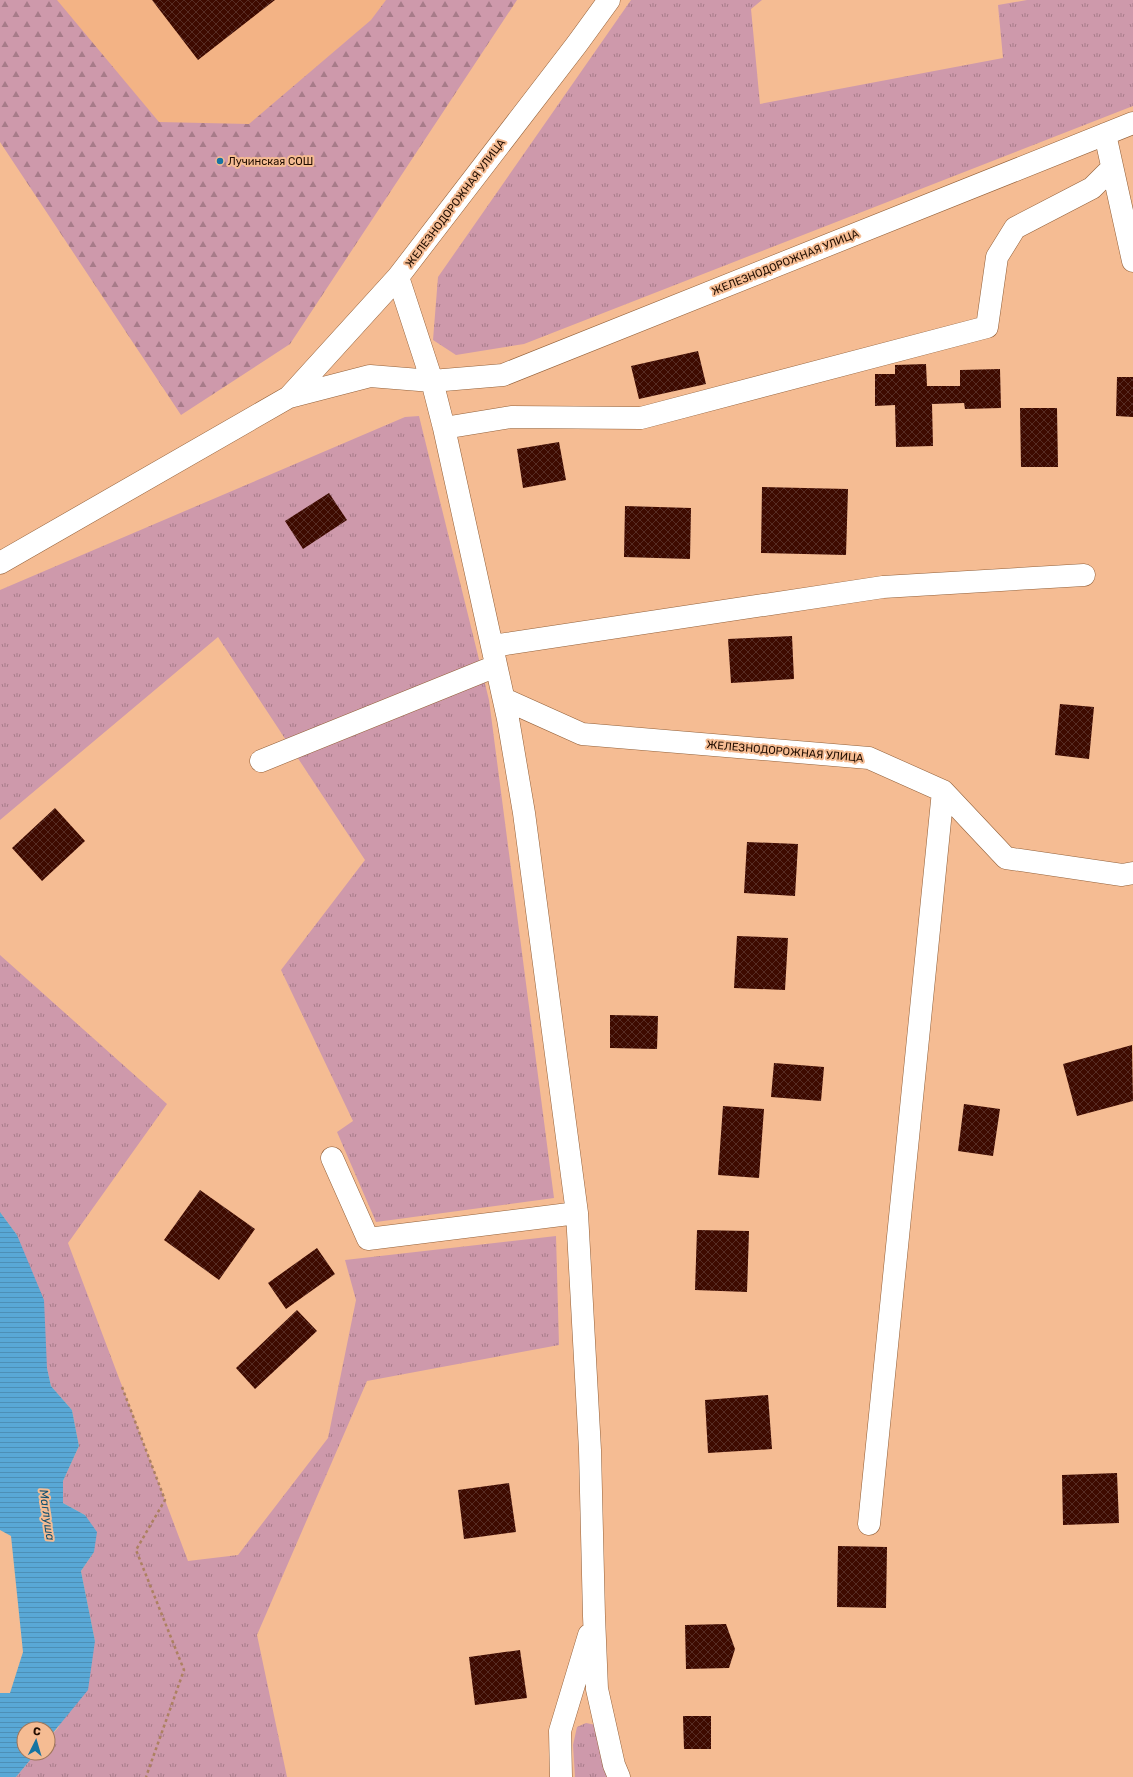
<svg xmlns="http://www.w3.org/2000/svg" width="1133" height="1777" viewBox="0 0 1133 1777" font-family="Rubik,sans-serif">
	<defs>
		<pattern id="grass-tufts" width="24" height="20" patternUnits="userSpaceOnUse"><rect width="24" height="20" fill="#ce99ab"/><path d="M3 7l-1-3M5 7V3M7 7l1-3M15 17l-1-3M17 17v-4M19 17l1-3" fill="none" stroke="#a77b89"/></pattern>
		<pattern id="forest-firs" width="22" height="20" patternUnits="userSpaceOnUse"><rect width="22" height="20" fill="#ce99ab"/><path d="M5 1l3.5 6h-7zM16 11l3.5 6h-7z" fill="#a77b89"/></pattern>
		<pattern id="water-rules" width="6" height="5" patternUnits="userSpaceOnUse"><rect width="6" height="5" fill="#59a8d6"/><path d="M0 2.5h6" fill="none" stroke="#4d8fb6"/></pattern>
		<pattern id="building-cross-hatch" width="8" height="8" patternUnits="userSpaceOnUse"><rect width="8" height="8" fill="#3e0a00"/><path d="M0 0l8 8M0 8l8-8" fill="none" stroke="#572c24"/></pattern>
	</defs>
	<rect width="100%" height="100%" fill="#f5bc93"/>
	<!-- built -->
	<path fill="#f3b385" d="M0,0h442l-215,298z"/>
	<!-- grass -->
	<path fill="url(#grass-tufts)" d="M631,0h131l-11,9 9,95 243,-46 -5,-53 29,-5h106v106l-609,238 -68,11 -23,-15 5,-63z
		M419,416l70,284 65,498 -178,24 -39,-90 16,-11 -72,-151 84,-110 -147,-223 -218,183v-230l405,-173z
		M0,955l167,149 -99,139 120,318 50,-6 90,-117 28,-138 -11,-40 211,-24 3,109 -192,36 -110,254 30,142h-271l20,-24h12v-14l10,-11 37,-87 -14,-70 13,-19 -9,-37 -22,-12v-22l16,-35 -7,-36 -21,-24 -34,-151 -17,-23z
		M586,1723l10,2 14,52h-35l-2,-32 4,-18z"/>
	<!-- forest -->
	<path fill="url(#forest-firs)" d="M0,0h57l102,122 90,2 122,-104 15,-20h131l-227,344 -109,71 -181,-273z"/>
	<!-- water -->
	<path fill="url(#water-rules)" d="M0,1212l17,23 27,65 3,68 4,18 21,24 7,36 -16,35v22l22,12 12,17 -3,20 -13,19 14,70 -7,49 -40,49v-10h-24v24h12l-20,24h-16v-84h10l13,-41 -12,-116 -11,-6z"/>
	<!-- building -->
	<path fill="url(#building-cross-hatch)" d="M152,0h123l-77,60z
		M698,351l8,33 -67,15 -8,-33z
		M926,364l1,22h33v-16l40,-1 1,39 -36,1 -1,-6 -32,1 1,42 -37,1 -1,-42 -20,1v-32h20v-9z
		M1117,377h16v40l-17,-1z
		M1020,408h37l1,59h-37z
		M559,442l7,38 -43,8 -6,-39z
		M762,487l86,2 -2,66 -85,-2z
		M329,493l18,27 -44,29 -18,-28z
		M625,506l66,2 -1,51 -66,-2z
		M792,636l2,43 -63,4 -3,-44z
		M1060,704l34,3 -5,52 -34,-4z
		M55,808l30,33 -43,40 -30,-33z
		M747,842l51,2 -3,52 -51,-3z
		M737,936l51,2 -3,52 -51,-2z
		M610,1015l48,1 -1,33 -47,-1z
		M1132,1045l1,56 -56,15 -14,-52z
		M774,1063l50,4 -3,34 -50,-4z
		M964,1104l36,5 -7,47 -35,-5z
		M723,1106l41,3 -5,69 -41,-3z
		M200,1190l55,39 -36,51 -55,-40z
		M697,1230l52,1 -2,61 -52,-2z
		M317,1248l18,26 -49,35 -18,-26z
		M297,1310l20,21 -62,58 -19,-21z
		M768,1395l4,54 -64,4 -3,-53z
		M1117,1473l2,50 -56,2 -1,-50z
		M509,1483l7,49 -52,7 -6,-49z
		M838,1546l49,1 -1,61 -49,-1z
		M726,1624l9,25 -6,19 -43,1 -1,-44z
		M520,1650l7,48 -52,7 -6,-48z
		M683,1716h28v33h-27z"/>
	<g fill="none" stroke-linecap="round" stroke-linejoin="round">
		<defs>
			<path id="minor" d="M1105,134l28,127
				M398,277l34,104 12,47 64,291 16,94 53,400 13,237 4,166 3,73 17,76 5,12
				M289,397l109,-120 179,-233 32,-44
				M444,428l67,-11 130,1 346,-91 10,-70 18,-29 77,-40 20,-20
				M0,563l289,-166 81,-21 62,5 71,-6 630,-252
				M492,646l391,-59 201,-12
				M504,699l78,35 287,24 74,33 63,67 116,17 11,-2
				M261,761l235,-95
				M332,1158l36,81 209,-26
				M869,1524l74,-733
				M561,1777l-1,-46 29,-96"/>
		</defs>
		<!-- minor casing -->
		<use href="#minor" stroke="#936039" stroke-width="23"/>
		<!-- path -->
		<path stroke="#ad8061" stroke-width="2.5" stroke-dasharray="3 3" stroke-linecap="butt" d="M122,1387l43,113 -29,50 48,120 -38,107"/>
		<!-- minor -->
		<use href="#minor" stroke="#fff" stroke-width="22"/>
	</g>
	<!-- markers -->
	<circle fill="#1674a2" stroke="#f5bc93" stroke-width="1.5" cx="220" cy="161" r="4"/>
	<g text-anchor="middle" stroke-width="4" stroke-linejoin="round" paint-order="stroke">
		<!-- poi labels -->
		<g font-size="11" fill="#210d01" stroke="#f5bc93" text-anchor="start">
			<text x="228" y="165">Лучинская СОШ</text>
		</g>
		<!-- street labels -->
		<g font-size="11" fill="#210d01" stroke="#f5bc93">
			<text transform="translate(455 203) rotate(-53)" y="4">ЖЕЛЕЗНОДОРОЖНАЯ УЛИЦА</text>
			<text transform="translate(785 262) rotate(-22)" y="4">ЖЕЛЕЗНОДОРОЖНАЯ УЛИЦА</text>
			<text transform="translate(785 751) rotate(5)" y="4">ЖЕЛЕЗНОДОРОЖНАЯ УЛИЦА</text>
		</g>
		<!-- water labels -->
		<g font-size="12" font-style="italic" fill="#125070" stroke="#f5bc93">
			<text transform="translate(47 1515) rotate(82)" y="4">Маглуша</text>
		</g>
	</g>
	<!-- north arrow -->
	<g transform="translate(36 1741) rotate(5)"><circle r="19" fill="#f5bc93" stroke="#a07659"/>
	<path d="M0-3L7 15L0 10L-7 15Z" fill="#1674a2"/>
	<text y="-6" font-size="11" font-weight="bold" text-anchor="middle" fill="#210d01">С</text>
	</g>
</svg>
